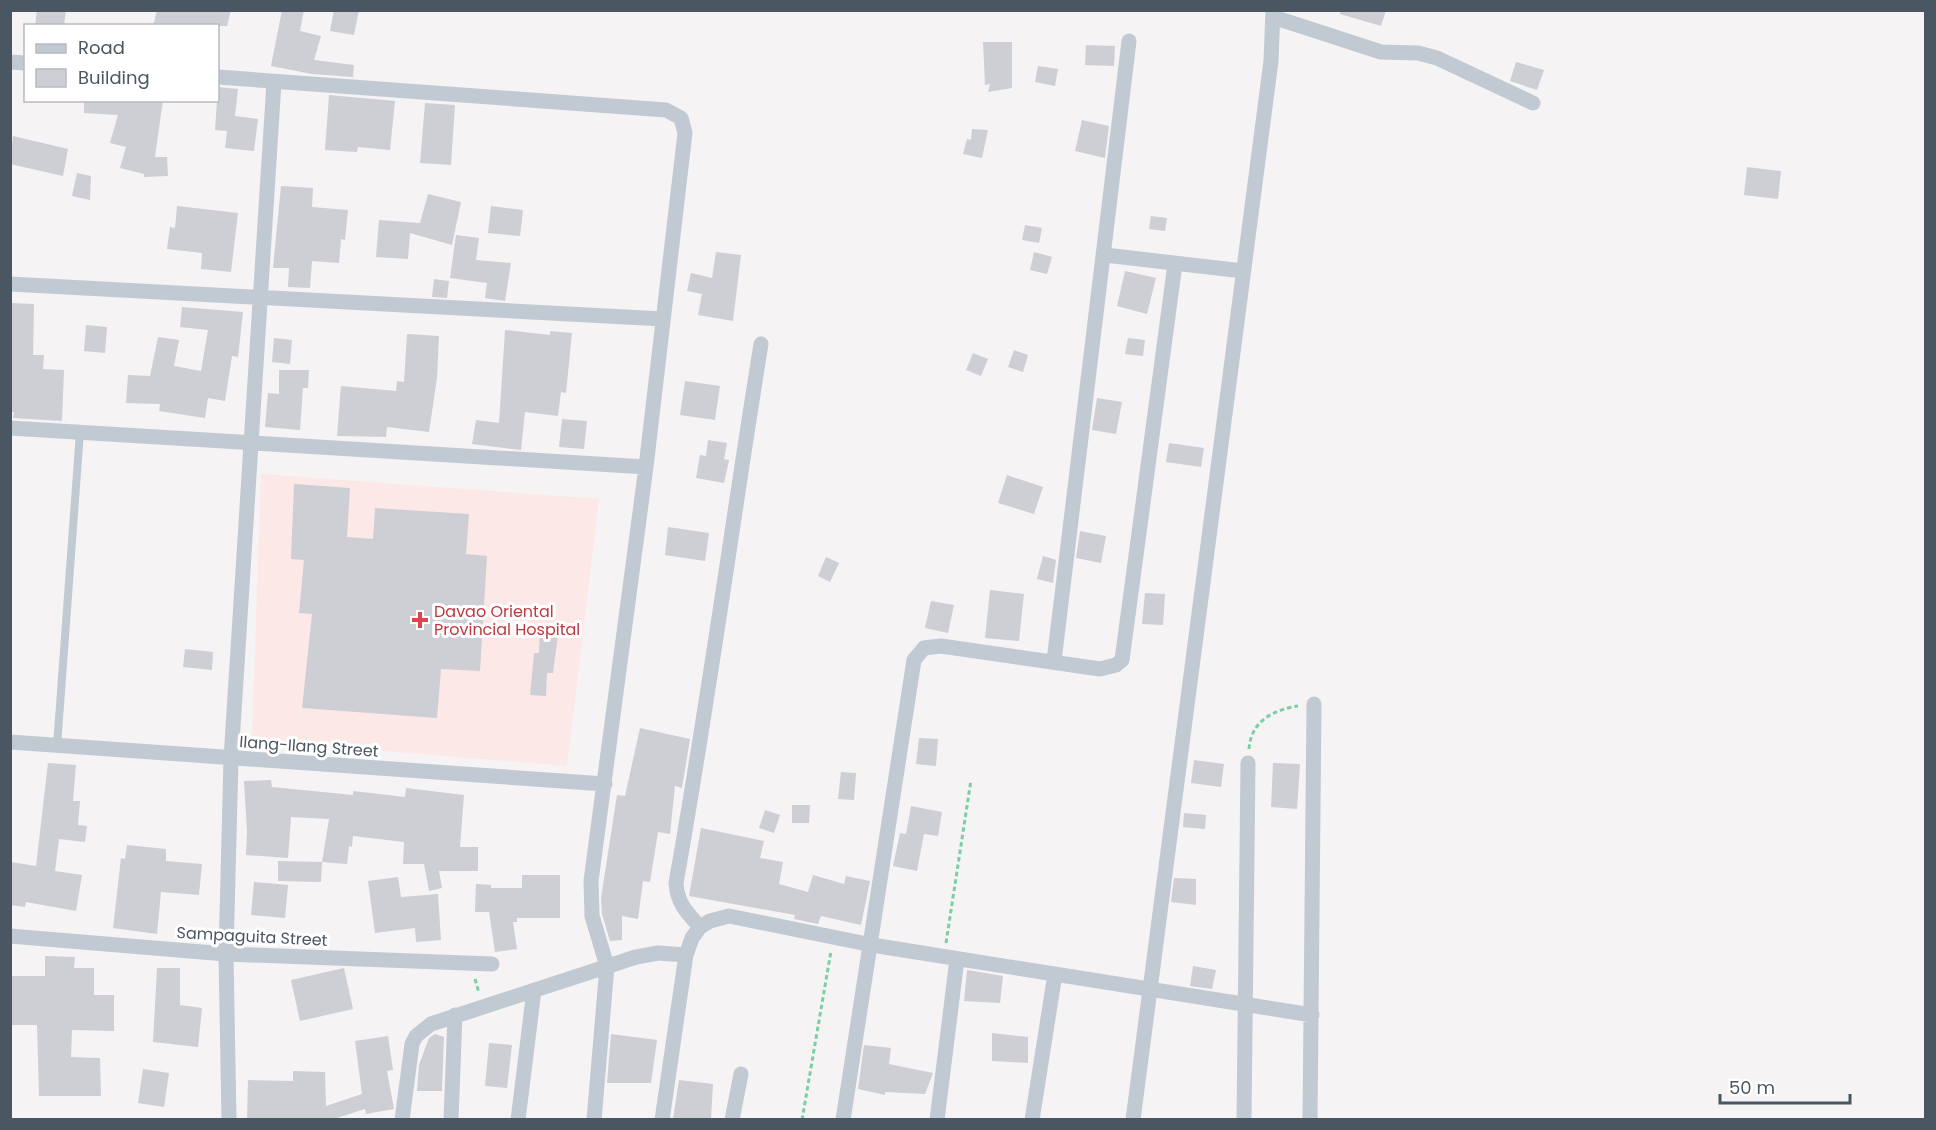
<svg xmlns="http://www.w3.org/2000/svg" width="1936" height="1130" viewBox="0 0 1936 1130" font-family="Poppins,sans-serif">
	<rect width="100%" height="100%" fill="#f5f3f3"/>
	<!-- medical -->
	<path fill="#fce8e6" d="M261,474l338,25 -32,267 -315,-26z"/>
	<!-- building -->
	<path fill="#cdcfd5" d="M37,10h29l-2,16h-29z
		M157,10h74l-4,16h-74z
		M282,10h22l-4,21 21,5 -7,24 40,5 -1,12 -41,-3 -41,-8z
		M334,10h25l-5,25 -24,-4z
		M1341,10h45l-5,16 -41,-12z
		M983,42h29v46l-24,4 2,-8 -5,1z
		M1086,45l29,1 -1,20 -29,-1z
		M1516,62l28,8 -7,20 -27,-9z
		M1038,66l20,3 -3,17 -20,-4z
		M218,87l20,2 -3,27 23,3 -4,32 -29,-3 2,-17 -12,-1z
		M329,95l66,6 -5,49 -32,-3 -1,5 -32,-2z
		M84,100h79l-8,57h12l1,19 -24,1v-3l-24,-6 6,-21 -16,-4 8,-28 -34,-2z
		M425,103l30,2 -4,60 -31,-2z
		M1082,120l27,6 -4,32 -30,-7z
		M972,129l16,1 -6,28 -19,-4 4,-15 4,1z
		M13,136l55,13 -5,27 -53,-12z
		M1747,167l34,4 -3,28 -34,-4z
		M77,173l14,3 -1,24 -18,-4z
		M281,186l32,2 -1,19 36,3 -3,30 -4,-1 -2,24 -27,-2 -2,27 -22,-1 1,-19h-16z
		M428,194l33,8 -9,43 -42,-12 -2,26 -32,-2 3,-37 41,3z
		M177,206l61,7 -7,59 -30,-3 1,-16 -35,-4 3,-22 5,1z
		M491,206l32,4 -3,26 -32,-3z
		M1151,216l16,2 -2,13 -16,-2z
		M1025,225l17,3 -3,15 -17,-3z
		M456,235l23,3 -3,22 35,3 -6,38 -20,-3 2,-15 -37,-5z
		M716,252l25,3 -8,66 -35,-6 4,-21 -15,-3 4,-18 21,5z
		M1034,252l18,5 -5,17 -17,-4z
		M1125,271l31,7 -9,36 -30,-8z
		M434,279l15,2 -2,17 -15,-1z
		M10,303l24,1 -1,51h11l-1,14 21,1 -2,51 -49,-3 1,-6h-4z
		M182,307l61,5 -5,45 -6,-1 -7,45 -17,-3 -3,20 -46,-7 1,-7 -34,-1 2,-28 22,1 8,-39 21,3 -5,26 27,5 7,-41 -28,-3z
		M86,325l21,2 -2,26 -21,-2z
		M505,330l45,5v-4l22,2 -6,60 -5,-1 -3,24 -33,-4 -4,38 -49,-6 4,-24 23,3z
		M407,334l32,2 -2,42 -8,54 -42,-5 -1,10 -49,-1 4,-50 55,5 1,-10 7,1z
		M274,338l18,2 -2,24 -18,-2z
		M1128,338l17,2 -2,16 -18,-2z
		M1014,350l14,5 -5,17 -15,-5z
		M973,353l15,6 -7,17 -15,-6z
		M279,370h30l-1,18h-5l-3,42 -35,-3 3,-34 11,1z
		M685,381l35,5 -5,34 -35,-5z
		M1097,398l25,4 -6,32 -24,-4z
		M562,419l25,2 -3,28 -25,-2z
		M708,440l19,3 -3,16 5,1 -5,23 -28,-5 4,-23 6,1z
		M1169,443l35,5 -3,19 -35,-5z
		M1007,475l36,12 -9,27 -36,-11z
		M294,484l56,4 -3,49 26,2 2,-31 94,6 -3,40 21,2 -7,115 -39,-2 -4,49 -135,-10 10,-94 -13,-1 5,-53 -13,-1z
		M668,527l41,6 -4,28 -40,-6z
		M1080,531l26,5 -5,27 -25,-5z
		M1043,556l13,4 -3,23 -16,-4z
		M826,557l13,6 -9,19 -12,-6z
		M990,590l34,4 -5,47 -34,-3z
		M1145,593l20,1 -2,31 -21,-1z
		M931,601l23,4 -6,28 -23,-5z
		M540,626l19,1 -6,46h-6l-1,23 -16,-1 4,-42h5z
		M185,649l28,3 -1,18 -29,-3z
		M640,728l50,11 -8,49 -7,-2 -5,48 -12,-2 -8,50 -7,-1 -5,38 -16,-3v24l-12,1 -8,-27 -1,-16 16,-103 8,1z
		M919,738l19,1 -2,27 -20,-2z
		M1194,760l30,4 -3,23 -30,-4z
		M48,763l28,2 -3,36h7l-2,24 9,1 -2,16 -26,-3 -4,32 27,4 -6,36 -50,-9 -1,5 -15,-2v-43l26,4z
		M1273,763l27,1 -3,45 -26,-2z
		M841,772l15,1 -2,27 -16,-1z
		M271,780l1,7 81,8v-4l52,6 1,-9 58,7 -4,52h18v24h-39l3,17 -13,3 -5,-27h-21l1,-22 -51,-6 -1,11 -3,-1 -2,18 -25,-2 -1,20 -43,-1v-20l44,1 7,-43 -38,-2 -3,41 -42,-3 1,-23 -3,-51z
		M792,805h18l-1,18h-17z
		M911,806l31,6 -4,24 -14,-2 -7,37 -24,-5 7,-33 6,1z
		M765,810l15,5 -6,18 -15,-5z
		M1184,813l22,2 -1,14 -22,-2z
		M701,828l63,13 -4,17 23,4 -4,22 29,8 5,-17 31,9 2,-8 24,5 -9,44 -40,-9 -3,8 -24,-5 1,-4 -106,-19z
		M127,845l39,4v12l36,3 -3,31 -38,-3 -4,42 -44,-6 8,-70 4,1z
		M522,875h38v43h-43v4h-4l4,27 -22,3 -6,-40h-14l1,-28 15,1v3h31z
		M398,877l3,20 37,-3 3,46 -25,2 -1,-14 -40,5 -7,-52z
		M1174,878l22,1v26l-25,-3z
		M254,882l34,3 -3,33 -34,-3z
		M45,956l30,1 -1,11h20v27h20v36l-42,-1 -1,27 29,1 1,38h-62l-2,-71h-27v-49h35z
		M1193,966l23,4 -4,19 -22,-3z
		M157,968h23v37l22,3 -4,39 -45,-5z
		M344,968l9,41 -53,12 -9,-41z
		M967,970l36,6 -3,27 -36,-2z
		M992,1033l36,4v26l-36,-2z
		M435,1034l9,3 -2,54h-25l2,-26 10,-27z
		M611,1034l46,6 -6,43h-44z
		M388,1036l5,34 -6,1 7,38 -28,5 -1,-5 -31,10h-87l1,-39 45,1v-10l32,1 1,34 36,-12 -7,-53z
		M489,1043l23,2 -5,43 -22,-2z
		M864,1045l27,3 -2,16 44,9 -8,21 -40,-2v3l-27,-6z
		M143,1069l26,4 -5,34 -26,-4z
		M679,1080l34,4 -2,35h-38z"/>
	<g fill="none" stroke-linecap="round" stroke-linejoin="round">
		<!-- path -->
		<path stroke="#7ad0a6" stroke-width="3" stroke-dasharray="4.5 3" stroke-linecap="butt" d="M1249,749c2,-28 24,-39 49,-43
			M946,943l25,-163
			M475,979l4,14
			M802,1120l29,-169"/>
		<!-- service -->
		<path stroke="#c1cad2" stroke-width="8" d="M57,746l23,-314"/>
		<!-- minor -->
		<path stroke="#c1cad2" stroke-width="15" d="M1273,17l108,35 37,1 19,5 96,45
			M10,62l16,1
			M218,77l448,33 15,8 4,15 -39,334 -55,414 1,35 15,50 -13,154
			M1105,255l138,16
			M10,284l653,35
			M10,428l636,39
			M1054,661l75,-620
			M10,742l595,42
			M700,927c-13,-14 -23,-24 -24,-44 32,-179 56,-359 85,-539
			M10,936l216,18 266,10
			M229,1120l-3,-166 5,-195 43,-677
			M402,1120l10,-76 4,-8 15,-12 205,-67 22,-4 28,2
			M451,1120l4,-105
			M518,1120l16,-130
			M662,1120l24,-165 6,-17 8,-11 10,-6 19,-5 143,29 440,70
			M732,1120l9,-46
			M843,1120l71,-460 10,-12 17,-2 159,23 16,-4 6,-5 53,-396
			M937,1120l20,-161
			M1032,1120l23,-146
			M1133,1120l138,-1059 2,-51
			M1244,1120l4,-357
			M1310,1120l4,-416"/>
	</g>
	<!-- markers -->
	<path fill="#e0444e" stroke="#fff" stroke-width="2" d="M417 611h6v6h6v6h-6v6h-6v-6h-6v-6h6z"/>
	<g text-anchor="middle" stroke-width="6" stroke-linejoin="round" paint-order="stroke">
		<!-- health labels -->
		<g font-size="16" fill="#be3a42" stroke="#fff" text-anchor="start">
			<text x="434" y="617">Davao Oriental<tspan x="434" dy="18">Provincial Hospital</tspan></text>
		</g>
		<!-- street labels -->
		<g font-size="16" fill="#4a5661" stroke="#fff">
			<text transform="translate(309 746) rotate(4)" y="6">Ilang-Ilang Street</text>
			<text transform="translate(252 936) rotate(3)" y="6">Sampaguita Street</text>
		</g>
	</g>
	<!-- border -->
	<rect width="1936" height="1130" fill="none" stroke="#4a5661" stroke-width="24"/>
	<!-- legend -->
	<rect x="24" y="24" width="195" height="78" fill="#ffffff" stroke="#b7bbc0" stroke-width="1.5"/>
	<rect x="36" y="44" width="30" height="9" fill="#c1cad2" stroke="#b7bbc0" stroke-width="1.5"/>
	<text x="78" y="54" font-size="18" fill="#4a5661">Road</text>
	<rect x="36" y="69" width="30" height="18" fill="#cdcfd5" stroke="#b7bbc0" stroke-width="1.5"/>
	<text x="78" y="84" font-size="18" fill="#4a5661">Building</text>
	<!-- scale -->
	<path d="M1720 1094v9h130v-9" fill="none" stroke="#4a5661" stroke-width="3"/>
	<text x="1729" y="1094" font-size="18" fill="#4a5661" stroke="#ffffff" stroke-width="4.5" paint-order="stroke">50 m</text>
</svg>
